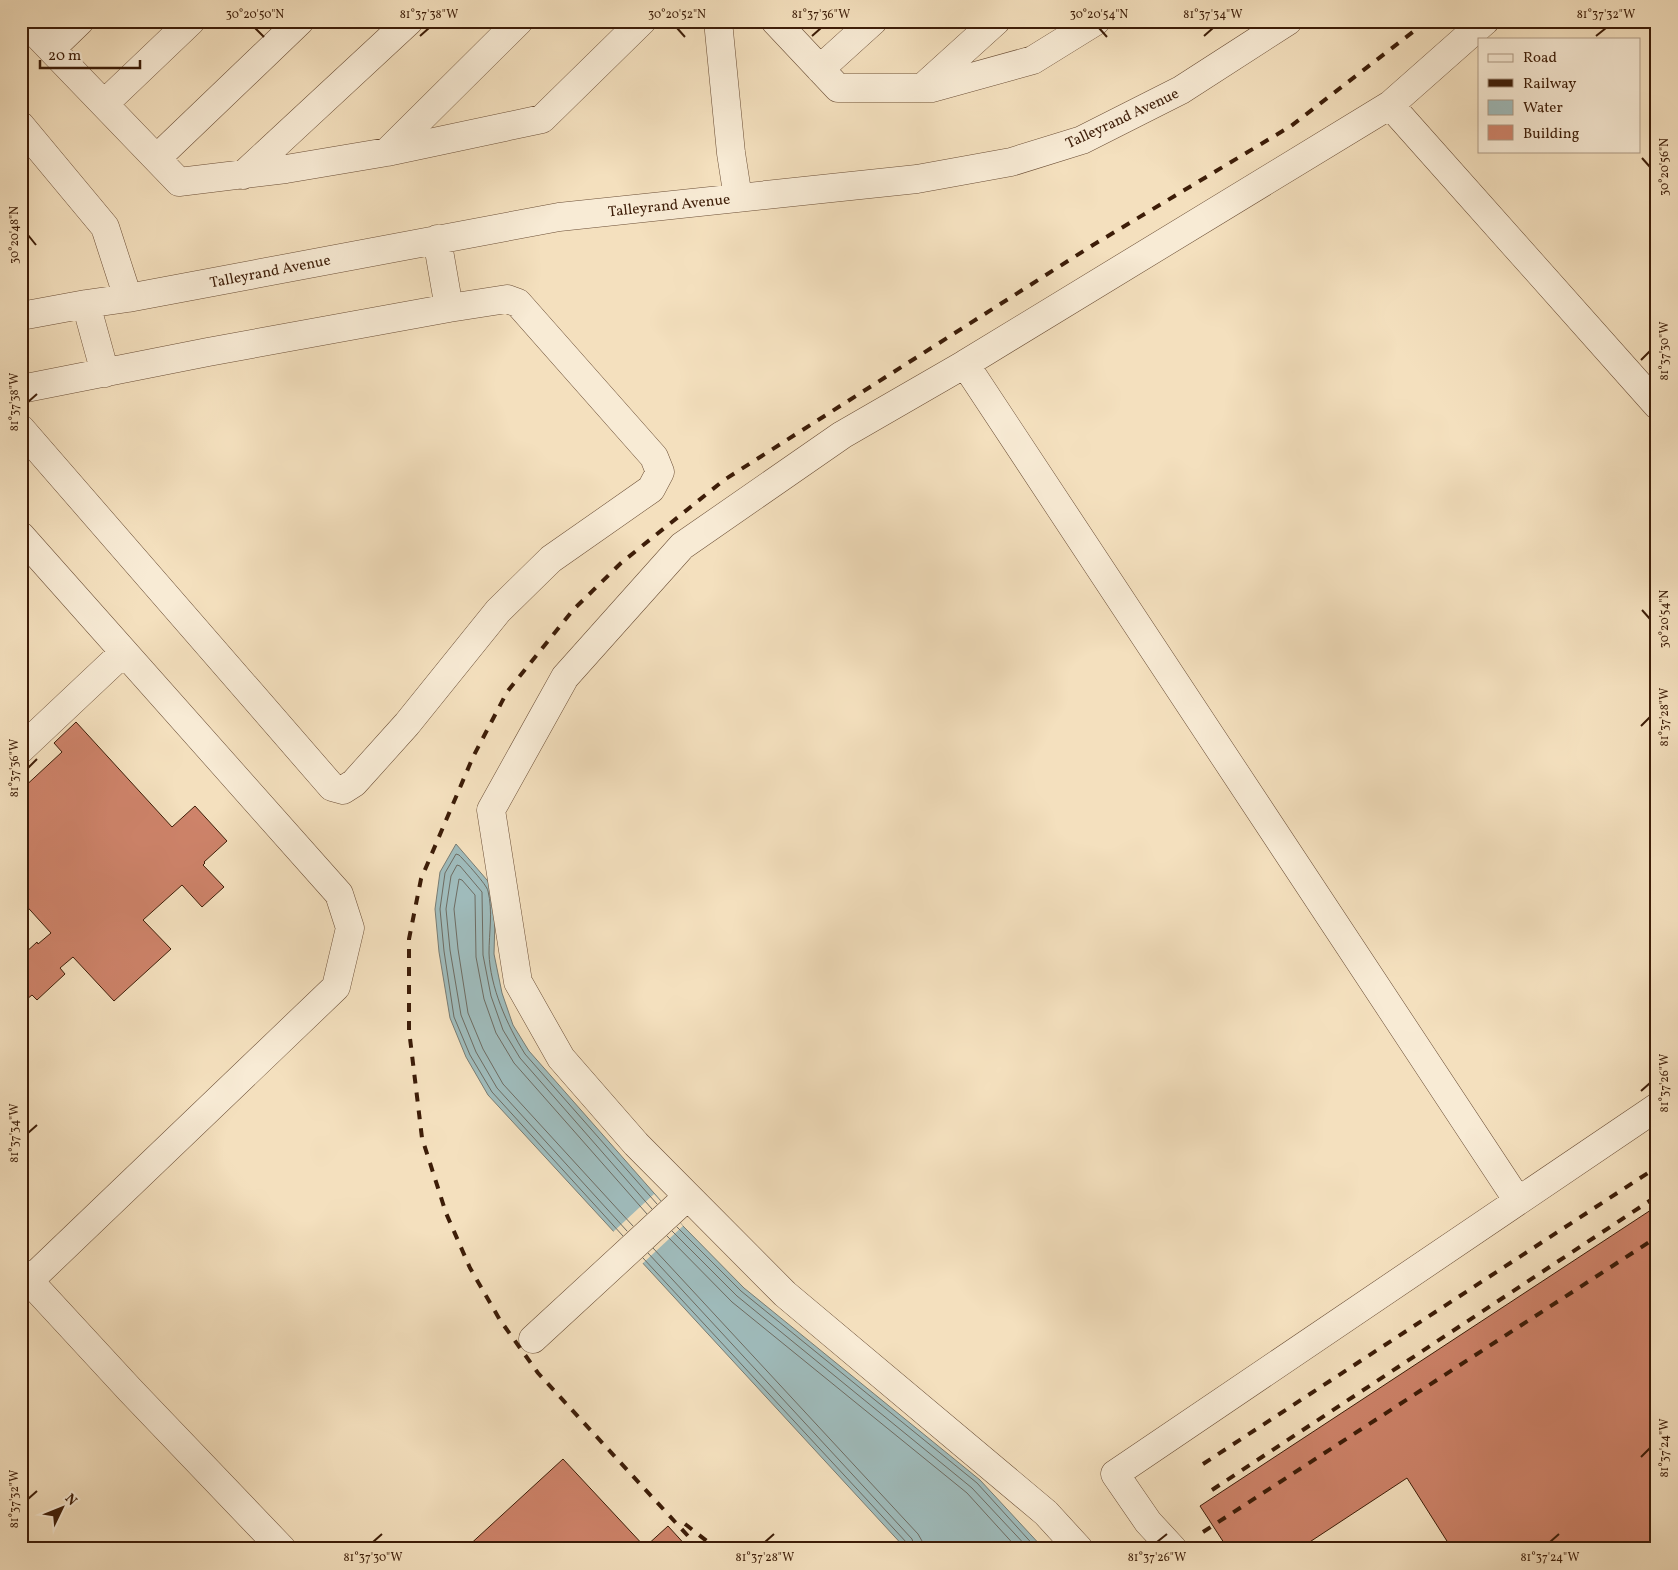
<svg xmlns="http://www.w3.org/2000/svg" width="1678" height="1570" viewBox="0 0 1678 1570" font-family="Vollkorn,serif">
	<rect width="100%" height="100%" fill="#f4e0be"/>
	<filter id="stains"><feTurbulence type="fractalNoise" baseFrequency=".004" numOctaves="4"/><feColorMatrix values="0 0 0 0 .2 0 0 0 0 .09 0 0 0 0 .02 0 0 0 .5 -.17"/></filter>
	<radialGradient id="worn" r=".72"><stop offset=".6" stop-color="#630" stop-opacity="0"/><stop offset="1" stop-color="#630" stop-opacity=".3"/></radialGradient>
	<!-- water -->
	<path fill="#9fbbbb" stroke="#787c73" d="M456,844l37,43 2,31 -1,36 8,39 11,32 16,26 154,175 61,62 236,192 64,69h-138l-418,-454 -22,-38 -16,-39 -11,-66 -4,-43 5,-37z"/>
	<!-- pier -->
	<path fill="#f4e0be" d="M654,1194l29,32 -41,38 -29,-32z"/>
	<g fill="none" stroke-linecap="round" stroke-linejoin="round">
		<!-- shore -->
		<path stroke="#6e6c62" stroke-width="1" d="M633,1226l-130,-142 -20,-35 -15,-36 -10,-64 -4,-40 5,-30 3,1 13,15 1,62 8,42 12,34 18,30 133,151
			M677,1227l64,64 236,192 60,66
			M627,1231l-130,-143 -21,-36 -15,-37 -11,-65 -4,-41 5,-33 6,-11 3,1 22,26 1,63 8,41 12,34 17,28 132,151
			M672,1231l65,65 235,192 57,61
			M623,1236l-131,-144 -22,-37 -16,-38 -10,-66 -4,-42 5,-36 11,-19 3,1c6,6 28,30 29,36 5,20 1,42 1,62 1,34 18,72 36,101l132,150
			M667,1236l65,66 235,191 51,56
			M653,1248l265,286 4,7 1,8
			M648,1253l264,286 3,10
			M643,1258l264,285 2,6"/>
	</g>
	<!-- building -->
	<path fill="#ce836a" stroke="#3d1d08" d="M76,722l96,105 23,-21 32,35 -23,21 1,1 -2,2 21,22 -22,20 -20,-22 -39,35 28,29 -57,52 -41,-44 -13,11 5,6 -28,26 -5,-5 -11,9v-44l4,-4 -1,-2 13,-12 1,2 13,-11 -30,-33v-110l41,-38 -8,-9z
		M1657,1206v343h-205l-45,-71 -108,71h-71l-28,-43z
		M563,1459l82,88 23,-21 21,23h-224z"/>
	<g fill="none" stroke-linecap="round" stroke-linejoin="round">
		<defs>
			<path id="minor" d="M24,21l155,161 107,-13 101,-17 155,-33 100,-98
				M718,21l13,132 7,45
				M775,21l63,67h94l101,-28 63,-39
				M1485,21l-95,84 -425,259 553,837
				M51,49l29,-28
				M820,69l53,-48
				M922,88l74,-67
				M104,104l87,-83
				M1390,105l267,300
				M21,126l84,101 23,71
				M387,152l132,-131
				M157,158l143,-137
				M243,175l166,-154
				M86,304l19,69
				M21,316l65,-12 42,-6 431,-81 358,-38 94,-17 71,-22 99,-50 107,-69
				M965,364l-123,71 -160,111 -117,131 -74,133 27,172 43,76 75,86 149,150 261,219 33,36
				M21,389l187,-37 241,-44 -12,-69
				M21,429l311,358 11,3 11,-7 53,-59 91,-113 53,-52 100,-70 9,-17 -6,-15 -136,-154 -11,-4 -58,9
				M21,536l318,358 11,34 -14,59 -307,294
				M21,749l103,-97
				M21,1272l109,118 152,159
				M533,1339l154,-142
				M1173,1549l-25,-27 -33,-48 542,-367"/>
		</defs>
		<!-- minor casing -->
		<use href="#minor" stroke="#6b4e36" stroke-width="29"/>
		<!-- minor -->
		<use href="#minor" stroke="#f8ebd5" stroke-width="28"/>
		<!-- rail -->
		<path stroke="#3d1d08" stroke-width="4" stroke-dasharray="9 9" stroke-linecap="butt" d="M1203,1464l454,-297
			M1212,1490l445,-294
			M685,1524l32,25
			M1203,1532l454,-295
			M700,1549l-162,-176 -38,-53 -30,-52 -24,-55 -24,-75 -13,-108v-91l12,-60 52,-122 34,-65 66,-82 48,-47 103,-83 369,-235 198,-119 136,-105"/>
	</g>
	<!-- ticks -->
	<path fill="none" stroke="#3d1d08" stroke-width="2" d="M255,28l9,9M677,28l8,9M1099,28l8,9M420,36l9,-8M812,36l9,-8M1204,36l9,-8M1596,36l10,-8M1642,158l8,9M28,235l8,10M1641,360l9,-9M28,402l9,-8M1642,610l8,9M1641,726l9,-9M28,768l9,-9M1641,1091l9,-8M28,1133l9,-8M1641,1457l9,-9M28,1499l9,-8M373,1542l9,-8M765,1542l9,-8M1157,1542l10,-8M1550,1542l9,-8"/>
	<g text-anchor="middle" stroke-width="4.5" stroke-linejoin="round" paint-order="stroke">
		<!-- street labels -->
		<g font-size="15" fill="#3d1d08" stroke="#f8ebd5">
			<text transform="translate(1122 118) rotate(-25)" y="5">Talleyrand Avenue</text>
			<text transform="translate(669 205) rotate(-6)" y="5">Talleyrand Avenue</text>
			<text transform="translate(270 271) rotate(-11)" y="5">Talleyrand Avenue</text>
		</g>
	</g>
	<!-- margin -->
	<rect width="1678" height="1570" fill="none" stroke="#f4e0be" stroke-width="55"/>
	<!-- legend -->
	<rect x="1478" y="38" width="162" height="115" fill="#f8ebd5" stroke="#ad9983"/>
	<rect x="1488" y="54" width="25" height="8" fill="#f8ebd5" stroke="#ad9983"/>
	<text x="1523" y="62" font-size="15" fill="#3d1d08">Road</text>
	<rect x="1488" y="79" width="25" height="8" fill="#3d1d08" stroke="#ad9983"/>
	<text x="1523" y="88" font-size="15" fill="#3d1d08">Railway</text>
	<rect x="1488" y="100" width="25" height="15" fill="#9fbbbb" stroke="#ad9983"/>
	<text x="1523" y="112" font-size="15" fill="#3d1d08">Water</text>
	<rect x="1488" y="125" width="25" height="15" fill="#ce836a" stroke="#ad9983"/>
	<text x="1523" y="138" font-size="15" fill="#3d1d08">Building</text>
	<!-- north arrow -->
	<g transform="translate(62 1508) rotate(47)" stroke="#f8ebd5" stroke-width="4" paint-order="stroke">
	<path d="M0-4L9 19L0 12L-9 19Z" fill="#3d1d08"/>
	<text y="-8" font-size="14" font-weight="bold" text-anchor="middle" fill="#3d1d08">N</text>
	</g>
	<!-- scale -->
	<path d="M40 60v8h100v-8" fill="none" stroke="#3d1d08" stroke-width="2.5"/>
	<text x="48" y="60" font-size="15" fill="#3d1d08" stroke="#f8ebd5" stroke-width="4" paint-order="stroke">20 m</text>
	<rect x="28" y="28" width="1622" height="1514" fill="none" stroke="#3d1d08" stroke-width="2"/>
	<g font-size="12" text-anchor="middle" fill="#3d1d08">
		<text x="255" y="18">30°20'50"N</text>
		<text x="429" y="18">81°37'38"W</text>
		<text x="677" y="18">30°20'52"N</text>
		<text x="821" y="18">81°37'36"W</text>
		<text x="1099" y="18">30°20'54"N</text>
		<text x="1213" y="18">81°37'34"W</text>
		<text x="1606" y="18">81°37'32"W</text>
		<text transform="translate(1664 167) rotate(-90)" y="4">30°20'56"N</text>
		<text transform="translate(14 235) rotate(-90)" y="4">30°20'48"N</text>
		<text transform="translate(1664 351) rotate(-90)" y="4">81°37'30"W</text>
		<text transform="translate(14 402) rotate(-90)" y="4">81°37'38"W</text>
		<text transform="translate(1664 619) rotate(-90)" y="4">30°20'54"N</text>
		<text transform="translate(1664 717) rotate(-90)" y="4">81°37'28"W</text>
		<text transform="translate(14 768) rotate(-90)" y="4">81°37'36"W</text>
		<text transform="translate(1664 1083) rotate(-90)" y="4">81°37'26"W</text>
		<text transform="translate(14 1133) rotate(-90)" y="4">81°37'34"W</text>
		<text transform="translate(1664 1448) rotate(-90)" y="4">81°37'24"W</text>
		<text transform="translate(14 1499) rotate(-90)" y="4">81°37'32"W</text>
		<text x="373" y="1561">81°37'30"W</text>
		<text x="765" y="1561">81°37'28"W</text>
		<text x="1157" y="1561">81°37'26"W</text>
		<text x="1550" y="1561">81°37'24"W</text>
	</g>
	<rect width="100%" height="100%" filter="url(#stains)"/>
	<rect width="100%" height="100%" fill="url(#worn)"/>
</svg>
